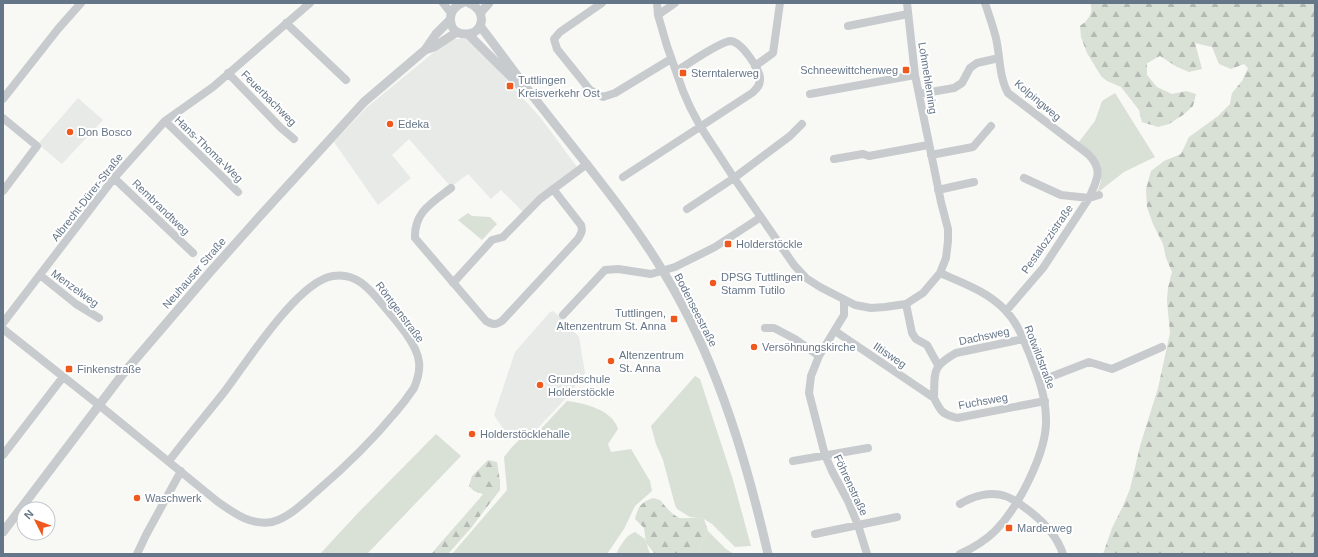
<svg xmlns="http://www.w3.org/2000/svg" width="1318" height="557" viewBox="0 0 1318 557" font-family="Arial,sans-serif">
	<defs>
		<pattern id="forest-firs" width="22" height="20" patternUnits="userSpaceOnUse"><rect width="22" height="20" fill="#d9e0d5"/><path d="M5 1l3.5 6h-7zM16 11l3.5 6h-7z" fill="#b4bab3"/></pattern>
	</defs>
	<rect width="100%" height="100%" fill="#f8f8f5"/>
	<!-- built -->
	<path fill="#e8eae8" d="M450,39h18l19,19 53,59 37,50 -52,47 -24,-24 -10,9 -23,-25 -17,13 -42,-48 -17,16 19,23 -33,27 -44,-63 32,-34z
		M78,98l25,22 -41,44 -24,-20z
		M553,311l8,7 18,19 6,36 -18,24 -31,33 -12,1 -10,9 -10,-10 -10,-15 21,-63 35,-40z"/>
	<!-- green -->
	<path fill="#d9e0d5" d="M1115,93l40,64 -31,15 -27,21 4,-12v-11l-23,-27 17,-22 7,-20z
		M468,213l4,3 18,1 7,7 -15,16 -24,-20z
		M695,376l5,3 33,101 18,66 -16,1 -23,-23 -8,-5 -14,-2 -13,-8 -2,-4 -12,-45 -7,-16 -5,-18z
		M567,401c17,2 46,9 51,28l-10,15 3,8 20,-3 19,32 2,10 -17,15 -11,23 -17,25h-155l55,-64 -3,-33 8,-10 13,-13 12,-1z
		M436,434l25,22 -94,98h-47l36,-39z
		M708,531l18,18 8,5h-38z
		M635,532l10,7 5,15h-34c5,-9 9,-18 19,-22z"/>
	<!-- forest -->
	<path fill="url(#forest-firs)" d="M1090,3h225v551h-212l9,-26 10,-20 8,-19 10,-43 18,-58 12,-55 -3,-32 1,-14 4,-15 -6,-14 -3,-14 -10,-20 -6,-17 -1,-18 5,-18 13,-10 17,-7 8,-17 29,-21 12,-12 2,-11 10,-12 6,-13 -4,-4 -13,5 -12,-5 -7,-17 -17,-4 7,26 -13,3 -12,-5 -17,-11 -13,7v12l10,12 15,7 14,-3 10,3 -3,12 -10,9 -14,9 -11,3 -16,-5 -3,-12 -18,-23 -14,-6 -6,-5 -14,-23 -6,-16 -1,-11c8,-6 14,-13 10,-23z
		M488,460l9,2 3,19v9l-29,38 -23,26h-17l49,-56 3,-4 -9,-3 -5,-5 3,-10z
		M653,498l7,2c5,6 13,16 20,18 7,1 15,-1 24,1l4,12 -12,23h-41l-9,-11 -2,-15 -9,-9c3,-12 5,-16 18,-21z"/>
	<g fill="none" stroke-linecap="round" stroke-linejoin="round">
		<!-- minor -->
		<path stroke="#c7cbce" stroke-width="8" d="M443,3l8,10
			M602,3l-42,29 -6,7 3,10 33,41 13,7 12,-4 56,-34
			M657,3l1,12 9,31 16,45 7,16 10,19 34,52 60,87 12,13 14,9 35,18 16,3 14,-1 21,-3 17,-11 17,-20 6,-15 2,-17v-12l-7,-27 -26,-127 -8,-72
			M985,3c4,12 8,23 11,35 4,18 3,39 12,55l80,61c16,16 9,26 1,44l-28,-3 -37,-17
			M658,15l17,-12
			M286,23l60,57
			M848,26l60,-12
			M755,66l18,-13 7,-50
			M228,73l53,55 13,11
			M810,94l105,-19
			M919,94l35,-6 8,-5 8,-15 7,-5 22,-5
			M3,99l55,-70 23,-26
			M3,118l34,28 -34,45
			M165,121l73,71
			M931,155l42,-8 18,-21
			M834,159l29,-5 6,2 59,-11
			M623,177l129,-84c4,-4 8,-7 8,-13 1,-10 -19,-39 -30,-39 -11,1 -43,24 -54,30
			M114,178l79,75
			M451,188c-19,15 -37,24 -36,50l71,83c7,4 10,4 16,0l76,-82c3,-5 5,-8 3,-14l-28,-36
			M938,190l36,-8
			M687,209l47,-31 56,-42 12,-12
			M940,273c23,10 48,19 65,37 13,13 18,29 25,45 8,21 16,42 16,65 1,32 -28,88 -51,111 -10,10 -22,17 -35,23
			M40,275l36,29 23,14
			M453,283l39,-43 11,-3 37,-38 47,-35
			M844,300v15l-25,41 -8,20 -2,17 16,62 7,16 16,30 10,24 9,29
			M906,304l6,29 4,6 11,6 11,20
			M1006,311l37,-43 46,-70 10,-3
			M563,315l42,-45 13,-1 33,5 24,-7 40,-20 46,-30
			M3,323l111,-145 51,-57 48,-34 97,-84
			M765,328h9l21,11 24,17
			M3,329l96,76 119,97c16,11 33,24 54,20 17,-4 32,-20 44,-30 28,-24 54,-49 78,-78 7,-8 14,-17 20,-26 3,-7 6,-18 5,-26 -2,-19 -25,-44 -37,-58 -13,-16 -27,-32 -49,-28 -35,5 -86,86 -108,115 -18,23 -38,46 -56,70
			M835,331l99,67c7,14 8,16 23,20l88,-17
			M1040,381l49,-19 23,7 50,-22
			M934,398c1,-26 -3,-31 22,-45l67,-14
			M3,455l60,-78
			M793,461l75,-13
			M960,504c13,-8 31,-13 45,-8 7,2 13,7 19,11 17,12 32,26 39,47
			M815,534l82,-17
			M137,554l9,-19 35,-64"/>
		<!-- tertiary -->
		<path stroke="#c7cbce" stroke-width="9" d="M462,3c-17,6 -15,32 4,31 19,0 21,-25 3,-31
			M481,12l8,-9
			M480,26c21,27 41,56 63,83 46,59 94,115 131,181 46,81 73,173 94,264
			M468,34l51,51
			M425,50l11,-16 14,-14
			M3,532l119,-157 89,-104 49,-55 104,-114 61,-52 9,-3 23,-15"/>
	</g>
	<!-- markers -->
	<g fill="#ef591e" stroke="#fff" stroke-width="1.5">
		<rect x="902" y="66" width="8" height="8" rx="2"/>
		<rect x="679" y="69" width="8" height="8" rx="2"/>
		<rect x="506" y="82" width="8" height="8" rx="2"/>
		<circle cx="390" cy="124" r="4"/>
		<circle cx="70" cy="132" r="4"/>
		<rect x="724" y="240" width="8" height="8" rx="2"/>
		<circle cx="713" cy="283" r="4"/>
		<rect x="670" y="315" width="8" height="8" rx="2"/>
		<circle cx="754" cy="347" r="4"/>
		<circle cx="611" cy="361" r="4"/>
		<rect x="65" y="365" width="8" height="8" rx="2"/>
		<circle cx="540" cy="385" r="4"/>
		<circle cx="472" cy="434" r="4"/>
		<circle cx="137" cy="498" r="4"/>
		<rect x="1005" y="524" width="8" height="8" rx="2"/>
	</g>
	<g text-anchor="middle" stroke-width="4" stroke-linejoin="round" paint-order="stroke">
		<!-- poi labels -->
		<g font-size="11" fill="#657688" stroke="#fff" text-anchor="start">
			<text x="898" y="74" text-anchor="end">Schneewittchenweg</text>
			<text x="691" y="77">Sterntalerweg</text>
			<text x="518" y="84">Tuttlingen<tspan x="518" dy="13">Kreisverkehr Ost</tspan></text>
			<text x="398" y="128">Edeka</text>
			<text x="78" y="136">Don Bosco</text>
			<text x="736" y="248">Holderstöckle</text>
			<text x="721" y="281">DPSG Tuttlingen<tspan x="721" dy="13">Stamm Tutilo</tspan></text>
			<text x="666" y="317" text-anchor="end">Tuttlingen,<tspan x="666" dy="13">Altenzentrum St. Anna</tspan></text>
			<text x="762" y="351">Versöhnungskirche</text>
			<text x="619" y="359">Altenzentrum<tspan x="619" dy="13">St. Anna</tspan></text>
			<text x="77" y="373">Finkenstraße</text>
			<text x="548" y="383">Grundschule<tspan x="548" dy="13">Holderstöckle</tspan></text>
			<text x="480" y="438">Holderstöcklehalle</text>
			<text x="145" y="502">Waschwerk</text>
			<text x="1017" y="532">Marderweg</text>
		</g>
		<!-- street labels -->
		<g font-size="11" fill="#657688" stroke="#fff">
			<text transform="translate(928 78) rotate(81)" y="4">Lohmehlenring</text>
			<text transform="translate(269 98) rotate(45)" y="4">Feuerbachweg</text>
			<text transform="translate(1038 100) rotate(40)" y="4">Kolpingweg</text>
			<text transform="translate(209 149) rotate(44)" y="4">Hans-Thoma-Weg</text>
			<text transform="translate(87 197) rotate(-52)" y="4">Albrecht-Dürer-Straße</text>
			<text transform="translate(161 207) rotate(44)" y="4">Rembrandtweg</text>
			<text transform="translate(1047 239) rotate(-55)" y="4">Pestalozzistraße</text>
			<text transform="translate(194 273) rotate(-49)" y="4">Neuhauser Straße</text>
			<text transform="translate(75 288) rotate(36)" y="4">Menzelweg</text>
			<text transform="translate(696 310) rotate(63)" y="4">Bodenseestraße</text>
			<text transform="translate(400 312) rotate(53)" y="4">Röntgenstraße</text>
			<text transform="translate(984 336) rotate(-12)" y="4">Dachsweg</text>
			<text transform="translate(890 355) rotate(34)" y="4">Iltisweg</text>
			<text transform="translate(1040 357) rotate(69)" y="4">Rotwildstraße</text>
			<text transform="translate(983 401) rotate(-10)" y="4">Fuchsweg</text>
			<text transform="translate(851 485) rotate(65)" y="4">Föhrenstraße</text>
		</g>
	</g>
	<!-- border -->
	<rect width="1318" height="557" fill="none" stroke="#657688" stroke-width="8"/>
	<!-- north arrow -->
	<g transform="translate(36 521) rotate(312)"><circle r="19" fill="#ffffff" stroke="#c1c8cf"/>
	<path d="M0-3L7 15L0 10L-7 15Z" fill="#ef591e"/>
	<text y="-6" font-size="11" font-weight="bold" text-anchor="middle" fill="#657688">N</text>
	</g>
</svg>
